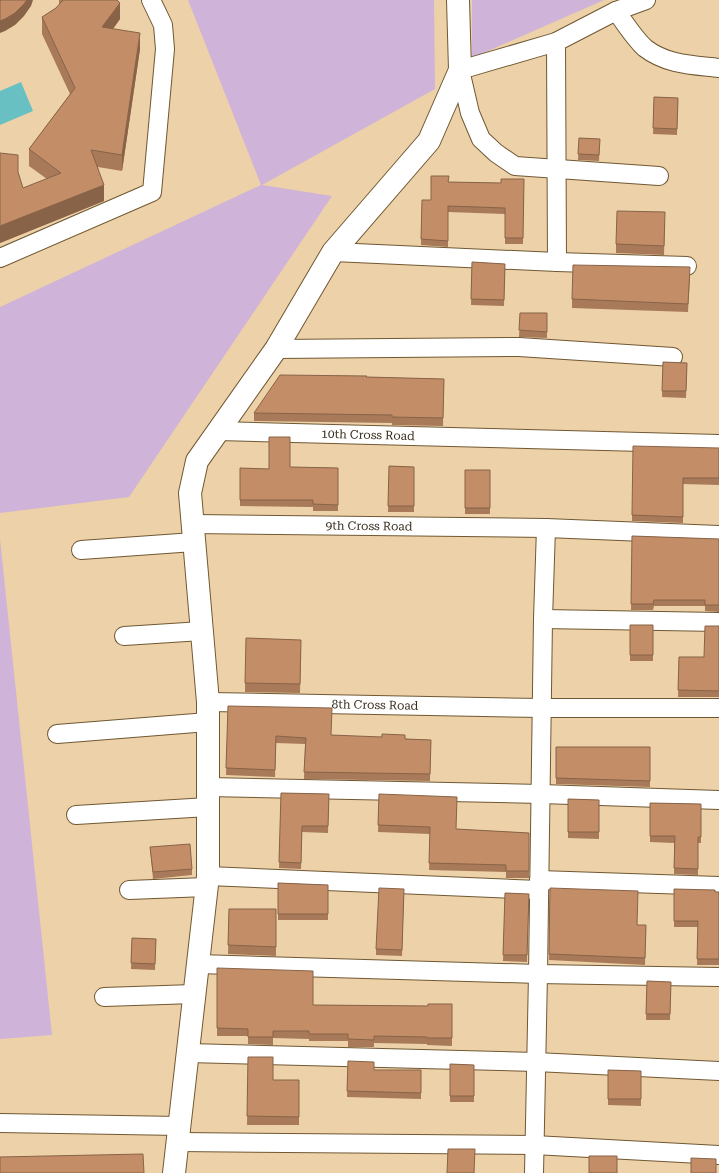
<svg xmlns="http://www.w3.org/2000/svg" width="719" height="1173" viewBox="0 0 719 1173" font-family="'Roboto Serif',serif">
	<rect width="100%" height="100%" fill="#edd1a8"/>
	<!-- green -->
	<path fill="#cfb3d9" d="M188,0h246l1,89 -173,96 70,11 -203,301 -129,16v-206l261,-122z
		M472,0h132l-132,58z
		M0,539l52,496 -52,4z"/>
	<!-- water -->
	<path fill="#68c0c2" d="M21,82l12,29 -33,14v-34z"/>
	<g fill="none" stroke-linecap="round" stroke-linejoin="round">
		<defs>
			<g id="minor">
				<path d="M646,0l-30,11 -60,31 -96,28 10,43 11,26 15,14 19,13 144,10"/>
				<path d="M616,11c9,12 18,27 29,37 22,17 48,17 74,20"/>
				<path d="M556,42l1,220"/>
				<path d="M333,252l224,10 130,4"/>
				<path d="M0,258l152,-66 13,-143 -2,-24 -12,-25"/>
				<path d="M276,349l243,-2 154,10"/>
				<path id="s1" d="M218,431l501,13"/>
				<path id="s2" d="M193,524l353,4 173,7"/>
				<path d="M81,550l113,-8"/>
				<path d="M543,619l176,3"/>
				<path d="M124,636l78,-5"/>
				<path id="s3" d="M208,702l334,6h177"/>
				<path d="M57,734l151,-12"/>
				<path d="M208,787l333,7 178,6"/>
				<path d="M76,815l132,-8"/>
				<path d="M208,876l331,14"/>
				<path d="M539,880l180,6"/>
				<path d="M129,890l77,-3"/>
				<path d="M198,964l340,10 181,3"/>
				<path d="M104,997l90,-3"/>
				<path d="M188,1053l348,9 183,9"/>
				<path d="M0,1123l180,3"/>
				<path d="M178,1142l356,3 185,10"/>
				<path d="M534,1173l4,-199 5,-355 3,-91"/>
			</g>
			<path id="tertiary" d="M174,1173l34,-297v-174l-18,-209 7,-32 79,-112 57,-97 96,-111 31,-71 -2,-70"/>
		</defs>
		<!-- minor casing -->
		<use href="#minor" stroke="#705833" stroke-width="20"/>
		<!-- tertiary casing -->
		<use href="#tertiary" stroke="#705833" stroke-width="24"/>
		<!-- minor -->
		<use href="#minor" stroke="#fff" stroke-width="18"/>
		<!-- tertiary -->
		<use href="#tertiary" stroke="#fff" stroke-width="22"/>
	</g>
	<!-- wall -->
	<path fill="#a87a59" d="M59,0h58l3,19 -7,10 27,20 -18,122 -24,-4 6,34 -104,42v-90l18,19 5,16 24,-9 -18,-13v-17l41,-55 -28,-60v-17l14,-9 3,-3z
		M654,97l24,1 -1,37 -24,-1z
		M579,138l21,1 -1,22 -21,-1z
		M524,179l-1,65h-18v-30l-57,-2v35l-27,-2 1,-45h9l18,-18 52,1z
		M665,222l-1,33 -48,-2v-9z
		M472,262l33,2 -1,42 -33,-1z
		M690,276l-2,36 -116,-4v-9z
		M520,313h27v25l-28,-1z
		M663,362l24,1 -1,35 -24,-1z
		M366,377l78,2 -1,47 -51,-1v-2l-138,-2v-8z
		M719,448v37l-36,-1v39l-51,-2v-6z
		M389,466l25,1v45h-26z
		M290,467l48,1v43h-25v-4l-73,-1v-38l29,1z
		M465,470h25v44h-25z
		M632,536l87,3v73l-14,-1v-5h-51l-1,4h-22z
		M630,625h23v36h-23z
		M719,626v71h-41l1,-40h25z
		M301,649l-1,44 -55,-1v-9z
		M228,706l103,29 100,5 -1,41 -126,-2 1,-35 -29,-1 -1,34 -49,-2z
		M556,747h94v40l-94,-3z
		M281,793l48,1 -1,39 -26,-1 -1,37 -22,-1z
		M379,794l77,35 73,4v45h-23v-6l-77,-2 1,-36 -52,-2z
		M568,799l31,1v39l-31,-1z
		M650,803l51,1v39h-3v32l-24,-1v-31l-24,-1z
		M150,847l42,22v6l-39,4z
		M278,883l50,2v35h-50z
		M550,888l88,37h8l-1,40 -96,-5z
		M674,889l45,3v73h-22l1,-38h-24z
		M505,893l24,1 -2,68 -24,-1z
		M404,895l-2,61 -26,-1v-6z
		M229,909h47v47l-48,-2z
		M132,938l24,1 -1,31 -24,-1z
		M217,968l96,37 115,1 24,-2v42l-25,-1v-1l-53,-1v4h-26v-6h-39v-2l-36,-1v7l-25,-1v-8h-31z
		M647,981l24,1 -1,38h-24z
		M248,1057l25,23h26v45h-52z
		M348,1061l26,9h47v29l-74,-2z
		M450,1064l24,1v37h-24z
		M608,1070l33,1v35l-33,-1z"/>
	<!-- shaded-wall -->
	<path fill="#886348" d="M27,0h6l-2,6 -7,10 -9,9 -10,6 -5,2v-12z
		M120,3v16l-18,25v-17z
		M140,33v16l-18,122v-16z
		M104,185v16l-104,42v-17z"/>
	<!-- building -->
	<path fill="#c38e67" stroke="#886348" d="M0,0h27l-3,4 -9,9 -10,6 -5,2z
		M63,0h54l3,3 -18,24 38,6 -18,122 -31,-5 13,35 -104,41v-73l18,2v17l5,16 38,-15 -32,-24 46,-61 -33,-71 14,-9z
		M654,97l24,1 -1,31 -24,-1z
		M579,138l21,1 -1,16 -21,-1z
		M431,176h18l-1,6 53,1v-4h23l-1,59h-18v-30l-57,-2v35l-27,-2 1,-39h9z
		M617,211l48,1 -1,34 -48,-2z
		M472,262l33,2 -1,36 -33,-1z
		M573,265l117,2 -2,37 -116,-5z
		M520,313h27v19l-28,-2z
		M663,362l24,1 -1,28h-24z
		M280,375l87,1 -1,1 78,2 -1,39 -51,-1v-2l-138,-2z
		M269,437h21v30l48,1v37l-25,-1v-4h-73v-32l29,1z
		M633,446l86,2v30h-36v39l-51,-2z
		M389,466l25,1v39h-26z
		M465,470h25v38h-25z
		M632,536l87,3v66h-14v-5h-51l-1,4h-22z
		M630,625h23v30h-23z
		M705,626h14v65l-41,-1 1,-33h25z
		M246,638l55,2 -1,44 -55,-1z
		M228,706l104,2 -1,27 51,2v-3l23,1v4l26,1 -1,34 -126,-2 2,-34 -30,-2 -1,34 -49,-2z
		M556,747h94v34l-94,-3z
		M281,793l48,1 -1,32h-26l-1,37 -22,-1z
		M379,794l78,3 -1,32 73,4v38h-23v-6l-77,-2 1,-36 -52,-2z
		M568,799l31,1v32h-31z
		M650,803l51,1v33h-3v32l-24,-1 1,-32h-25z
		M190,844l2,25 -39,3 -3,-25z
		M278,883l50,2v29h-50z
		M379,888l25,1 -2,61 -26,-1z
		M550,888l88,3 -1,34h9l-1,33 -96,-4z
		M674,889l41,1v2h4v67h-22l1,-38h-24z
		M505,893l24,1 -2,61h-24z
		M229,909h47v38l-48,-2z
		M132,938l24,1 -1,25 -24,-1z
		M217,968l96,3v34l115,1v-2h24v34h-25v-1l-53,-1v4l-26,-1v-5h-39v-3h-36v6h-25v-8l-31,-1z
		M647,981l24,1 -1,32h-24z
		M248,1057h25v23h26v37l-52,-1z
		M348,1061l26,1v8h47v23l-74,-2z
		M450,1064l24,1v31h-24z
		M608,1070l33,1v28h-33z
		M448,1149h27l-1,24h-27z
		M143,1154l1,19h-144v-16z
		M589,1156h28v17h-28z
		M691,1158l25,1v14h-25z"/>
	<g text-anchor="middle" stroke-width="4" stroke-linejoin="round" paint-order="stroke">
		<!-- street labels -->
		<g font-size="12" fill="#392e1e" stroke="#fadeb5">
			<text dy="4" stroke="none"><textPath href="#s1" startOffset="150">10th Cross Road</textPath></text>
			<text dy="4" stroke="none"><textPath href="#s2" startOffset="176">9th Cross Road</textPath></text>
			<text dy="4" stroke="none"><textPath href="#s3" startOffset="167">8th Cross Road</textPath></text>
		</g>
	</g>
</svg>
